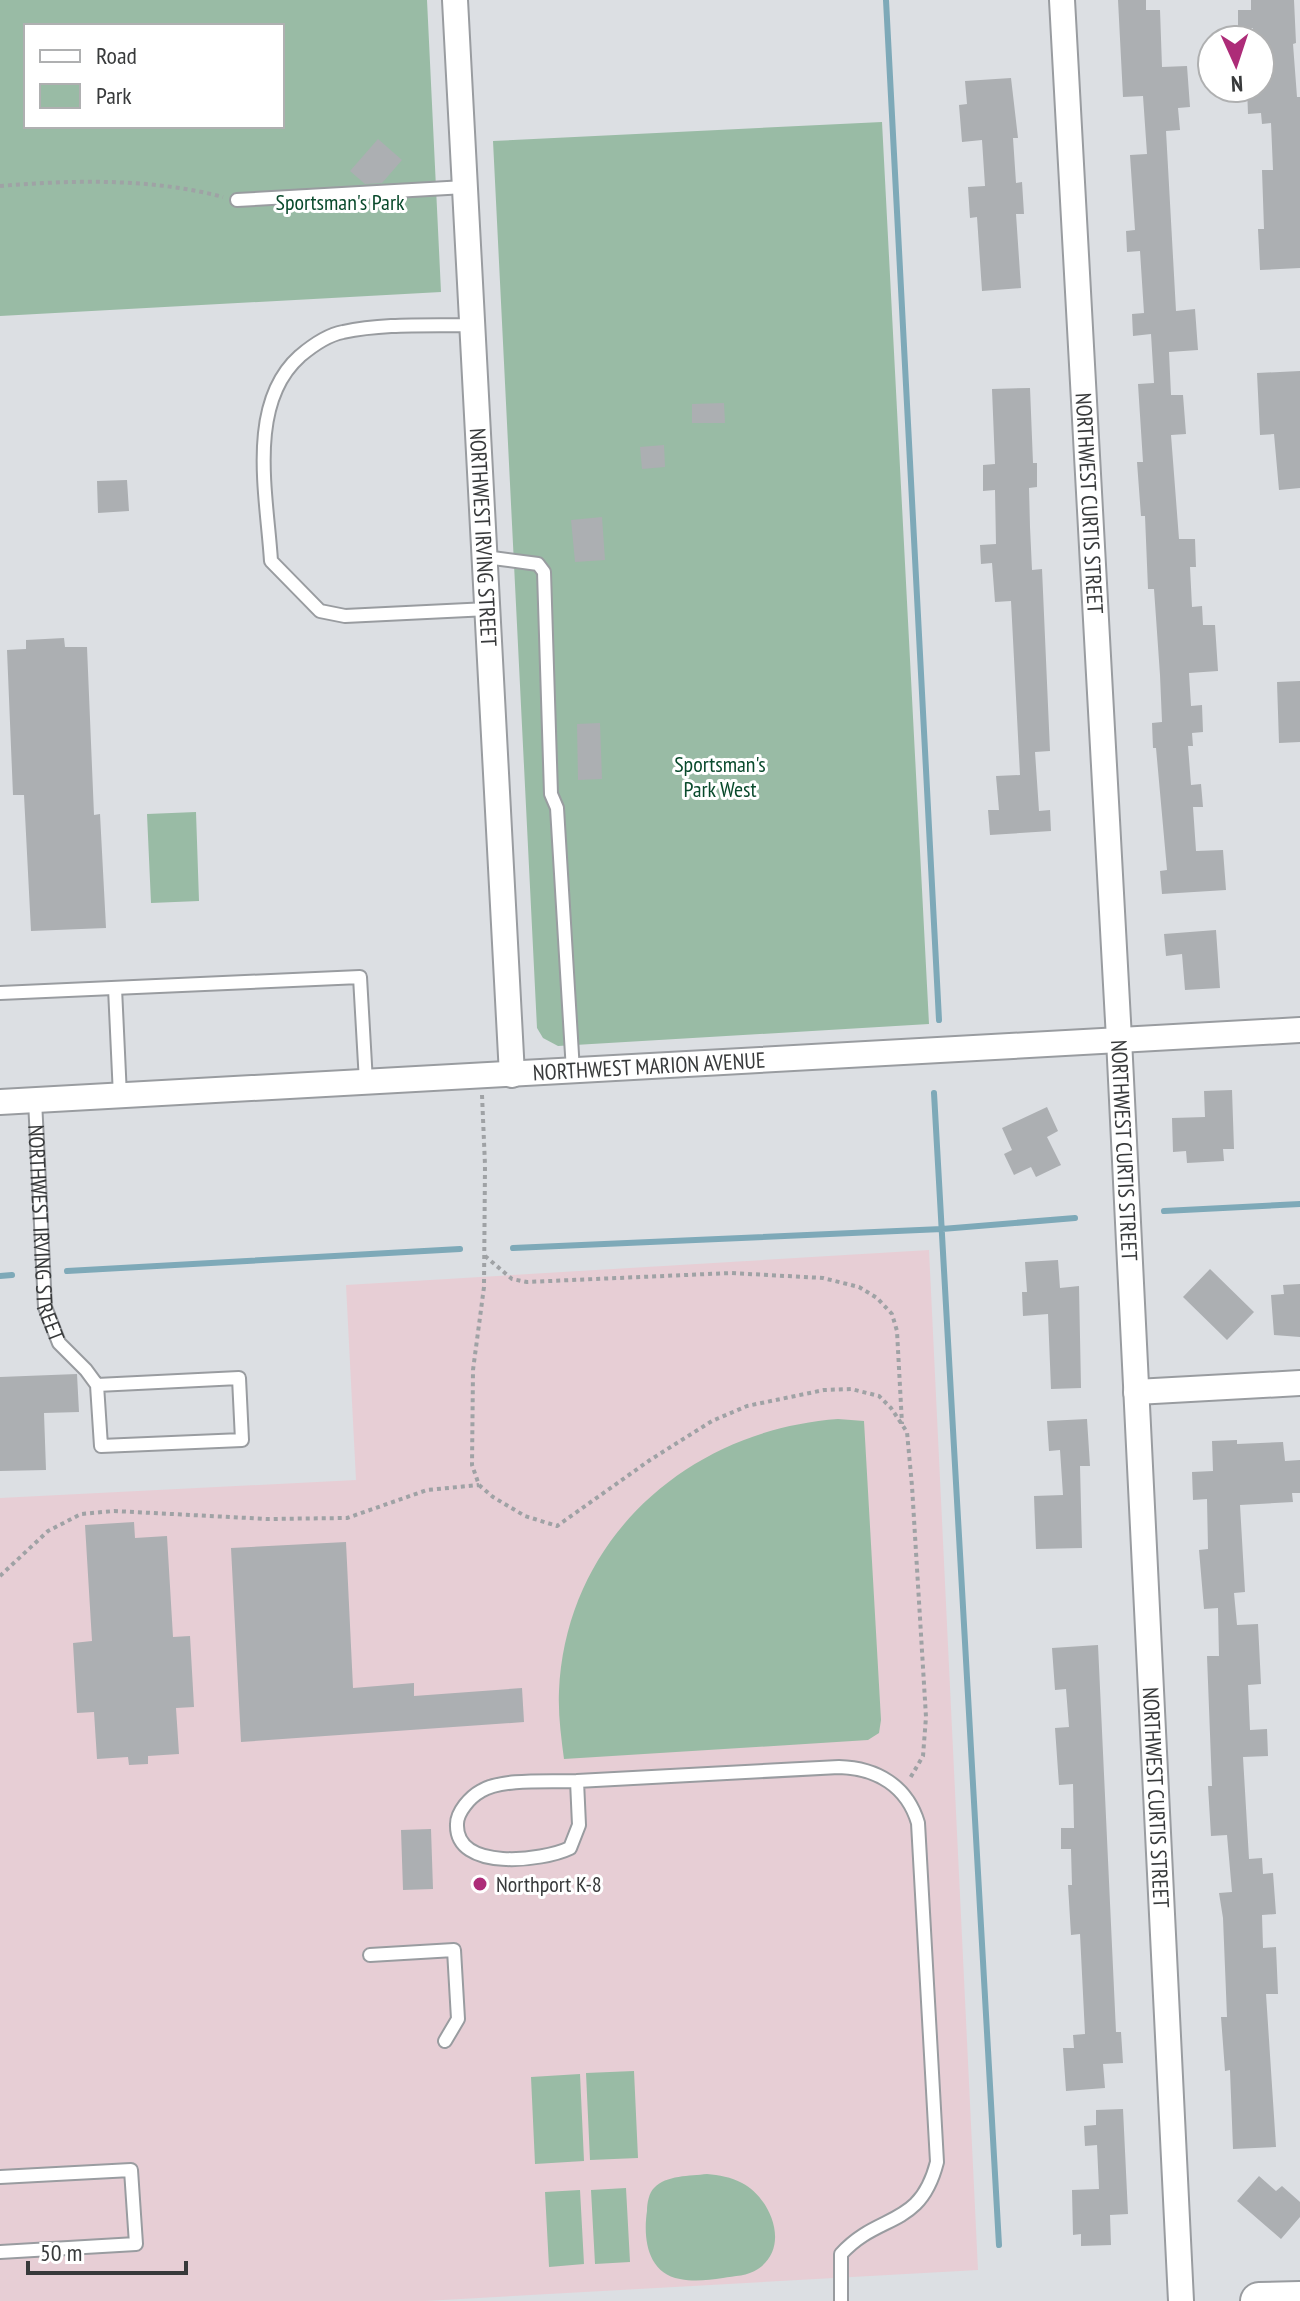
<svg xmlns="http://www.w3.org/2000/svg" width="1300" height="2301" viewBox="0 0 1300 2301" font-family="'PT Sans Narrow',sans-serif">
	<rect width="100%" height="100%" fill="#dcdfe3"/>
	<!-- education -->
	<path fill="#e7ced5" d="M929,1250l49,1020 -553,31h-425v-803l356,-18 -10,-195z"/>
	<!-- green -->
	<path fill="#99bba5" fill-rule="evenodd" d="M0,0h427l14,292 -441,24zM26,26h256v100h-256z
		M882,122l47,902 -371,22 -15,-8 -6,-10 -44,-887z
		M196,812l3,89 -48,2 -4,-89z
		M838,1419l26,2 17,299 -2,13 -11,7 -304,19c-3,-23 -6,-45 -5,-68 7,-153 130,-261 279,-272z
		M634,2071l4,87 -48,2 -4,-87z
		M580,2074l4,87 -49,3 -4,-87z
		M707,2174c12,1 24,3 35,9 29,15 49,64 16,86 -10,7 -24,7 -35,9 -15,2 -28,4 -43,1 -33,-6 -37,-41 -33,-68 0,-8 2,-18 7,-23 12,-13 36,-12 53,-14z
		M626,2188l4,74 -35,2 -4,-74z
		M580,2190l4,74 -35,3 -4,-75z"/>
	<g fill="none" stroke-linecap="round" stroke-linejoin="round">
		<!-- stream -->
		<path stroke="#7ea9b8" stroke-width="6" d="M886,0l53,1020
			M934,1093l65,1152
			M1164,1211l136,-7
			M513,1248l429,-19 133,-11
			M67,1271l393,-22
			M0,1276l12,-1"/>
	</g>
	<!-- building -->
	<path fill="#acafb2" d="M1118,0h28v10h14l2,57 25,-1 3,41 -12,1 2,22 -14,1 10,180 19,-2 3,41 -29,2 2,43h12l3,39 -15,1 8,104h16l1,28h-6l2,40 10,-1 1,19h12l3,46 -29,2 2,33 11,-1 1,27 -11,1 1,13h-5l3,39 10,-1 2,23h-10l3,44 27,-1 3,40 -64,4 -2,-23 7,-1 -11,-122h-3l-1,-25 10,-1 -2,-47 -6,-86h-6l-3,-73h-4l-4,-54h6l-5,-78 16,-1 -3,-49 -18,2 -1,-22 12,-1 -4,-62 -13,1 -1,-21 9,-1 -5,-75 17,-1 -4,-58 -20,1z
		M1251,0h43l2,43 -3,1 4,53h3v171l-40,2 -2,-41h6l-2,-59h11l-2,-47 -9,1 -1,-11 -13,1 -1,-26h13v-48h-7v-12l-15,1v-19h13z
		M1011,78l7,60h-5l3,45 6,-1 2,32h-8l5,74 -39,3 -5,-74 -7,1 -2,-31 17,-1 -3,-46 -20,2 -3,-37 8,-1 -2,-23z
		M378,139l24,21 -20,23 -17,1 -15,-13z
		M1300,371v117l-21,2 -5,-56 -14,1 -3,-62z
		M1030,388l3,75h4v24l-8,1 1,39 2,43 10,-1 8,182 -15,1 4,59 11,-1 1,21 -61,4 -2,-25h11l-3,-34 24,-1 -9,-174 -16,1 -3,-39 -11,1 -1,-19 16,-1 -1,-54 -12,1v-26l12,-1 -3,-75z
		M724,403l1,20h-33v-19z
		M664,445l1,22 -23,2 -2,-22z
		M127,480l2,31 -31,2 -1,-32z
		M602,517l3,43 -30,2 -4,-42z
		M64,638l1,9h22l7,168 6,-1 6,114 -75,3 -7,-136h-11l-6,-145 19,-1v-9z
		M1300,681v61l-21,1 -2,-61z
		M600,723l2,56 -24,1 -1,-56z
		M1216,930l4,58 -35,2 -3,-36 -16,2 -2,-22z
		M1232,1090l2,59h-11l1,12 -37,2 -1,-12 -13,1 -1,-34 33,-1 -1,-26z
		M1047,1107l11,24 -11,6 14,28 -25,12 -5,-10 -17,8 -10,-21 8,-4 -10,-22z
		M1058,1260l2,28 19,-2 2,102 -30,1 -3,-75 -25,2 -1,-24h5l-2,-30z
		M1210,1269l44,43 -27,28 -44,-43z
		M1300,1284v53l-26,-2 -3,-40 13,-1 -1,-9z
		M77,1374l2,38 -35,1 2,57 -46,1v-94z
		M1087,1419l3,47h-10l2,82 -46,1 -2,-53 29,-1 -3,-45 -11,1 -2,-30z
		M1237,1440v4l46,-2 2,19 15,-1v33h-8l1,9 -53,3 5,87 -11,1 3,32 21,-1 3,60 -13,1 2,45 17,-1 1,27 -25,1 6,102 13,-1 1,16 10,-1 3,41 -14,1 1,33 13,-1 2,47h-12l10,153 -43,2 -3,-79 -5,1 -4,-54h6l-4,-99 -4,-25 13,-1 -5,-57 -16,1 -3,-50h4l-5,-130h12l-1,-48 -14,1 -5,-59 9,-1 -1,-50 -14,1 -1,-28 21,-1 -1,-30z
		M134,1522l1,16 32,-2 6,101 17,-1 4,71 -18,1 3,46 -31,2v8l-19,1 -1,-8 -31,2 -3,-47 -17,1 -4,-70 19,-2 -7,-116z
		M346,1542l7,146 61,-5v13l108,-8 2,34 -283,20 -10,-194z
		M1098,1645l18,387h5l2,31 -20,1 2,24 -39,3 -3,-43h11l-1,-13 12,-1 -5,-100 -9,1 -3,-50h4l-1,-36h-10v-21h13l-1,-44 -14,1 -4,-57 14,-1 -3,-38 -11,1 -3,-42z
		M431,1829l2,60 -30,1 -2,-60z
		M1123,2109l5,105 -18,1 1,30 -30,1v-12l-8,1 -1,-45 27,-1 -2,-44 -12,1 -1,-20 12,-1v-15z
		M1259,2176l17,15 6,-5 18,16v15l-19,22 -44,-38z"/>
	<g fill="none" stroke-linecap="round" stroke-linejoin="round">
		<defs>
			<g id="lane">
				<path d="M237,200l228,-13"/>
				<path d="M472,325c-42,1 -87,-2 -129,7 -16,3 -30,13 -43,24 -54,48 -33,140 -29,205l49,50 25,5 143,-7"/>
				<path d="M485,557l53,7 6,8 7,222 6,14 16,263"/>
				<path d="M115,988l5,108"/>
				<path d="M0,993l360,-16 6,105"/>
				<path id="s1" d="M35,1100l10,207 14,36 27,27 11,15 4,61 141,-6 -3,-62 -142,7"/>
				<path d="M577,1781l2,44 -9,23c-27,13 -115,24 -113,-24 0,-12 13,-27 24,-33 21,-13 71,-9 96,-10 87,-5 175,-9 262,-14 38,1 68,19 79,56l19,339c-17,67 -58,50 -96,92v47"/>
				<path d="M370,1955l84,-5 4,69 -13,22"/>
				<path d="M0,2177l131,-7 5,74 -136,8"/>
			</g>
			<g id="street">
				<path id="s2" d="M455,0l57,1075"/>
				<path id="s3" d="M1062,0l57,1039 62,1262"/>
				<path id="s4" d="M0,1102l1300,-72"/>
				<path d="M1136,1392l164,-9"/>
			</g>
			<path id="secondary" d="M1259,2301l41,-1"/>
		</defs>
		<!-- lane casing -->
		<use href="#lane" stroke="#999ca0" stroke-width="16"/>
		<!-- street casing -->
		<use href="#street" stroke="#999ca0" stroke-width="28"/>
		<!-- secondary casing -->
		<use href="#secondary" stroke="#999ca0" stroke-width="40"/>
		<!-- path -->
		<path stroke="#9fa2a5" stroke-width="4" stroke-dasharray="4 4" stroke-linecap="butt" d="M0,186c74,-6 151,-8 223,11
			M482,1095l3,70 -1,122 -11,83 -1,95 7,20 14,12 32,19 32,10 93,-66 62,-39 35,-15 77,-16 27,-1 28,7 12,12 16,24 5,54 14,231 -3,39 -14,24
			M485,1256l27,23 15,3 204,-9 92,5 36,9 18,11 15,16 5,17 5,93
			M0,1576l48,-45 33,-17 33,-3 154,8 79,-1 80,-28 52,-5"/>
		<!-- lane -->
		<use href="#lane" stroke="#fff" stroke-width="12"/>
		<!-- street -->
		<use href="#street" stroke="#fff" stroke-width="24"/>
		<!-- secondary -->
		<use href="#secondary" stroke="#fff" stroke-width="36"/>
	</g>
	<!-- markers -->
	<circle fill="#ad2c78" stroke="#fff" stroke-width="3" cx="480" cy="1884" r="8"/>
	<g text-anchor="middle" stroke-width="6" stroke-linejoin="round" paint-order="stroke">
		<!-- park labels -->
		<g font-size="22" fill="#094a2c" stroke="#fff">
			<text x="340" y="210">Sportsman's Park</text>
			<text x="720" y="772">Sportsman's<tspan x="720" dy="25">Park West</tspan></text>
		</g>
		<!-- street labels -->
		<g font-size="22" fill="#383a3b" stroke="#fff">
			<text dy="8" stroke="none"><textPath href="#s3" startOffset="504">NORTHWEST CURTIS STREET</textPath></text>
			<text dy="8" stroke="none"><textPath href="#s2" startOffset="538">NORTHWEST IRVING STREET</textPath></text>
			<text dy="8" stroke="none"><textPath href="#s4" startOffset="650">NORTHWEST MARION AVENUE</textPath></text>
			<text dy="8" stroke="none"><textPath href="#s3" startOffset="1152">NORTHWEST CURTIS STREET</textPath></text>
			<text dy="8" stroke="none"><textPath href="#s1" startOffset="134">NORTHWEST IRVING STREET</textPath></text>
			<text dy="8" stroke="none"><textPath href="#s3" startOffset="1800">NORTHWEST CURTIS STREET</textPath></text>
		</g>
		<!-- poi labels -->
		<g font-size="22" fill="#383a3b" stroke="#fff" text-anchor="start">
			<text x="496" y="1892">Northport K-8</text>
		</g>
	</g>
	<!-- legend -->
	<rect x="24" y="24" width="260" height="104" fill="#ffffff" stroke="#afb0b1" stroke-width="2"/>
	<rect x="40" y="50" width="40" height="12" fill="#ffffff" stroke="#afb0b1" stroke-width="2"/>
	<text x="96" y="64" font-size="24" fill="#383a3b">Road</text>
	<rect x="40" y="84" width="40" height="24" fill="#99bba5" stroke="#afb0b1" stroke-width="2"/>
	<text x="96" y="104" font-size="24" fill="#383a3b">Park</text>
	<!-- north arrow -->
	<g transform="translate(1236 64) rotate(177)"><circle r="38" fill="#ffffff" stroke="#afb0b1" stroke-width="2"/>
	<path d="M0-6L14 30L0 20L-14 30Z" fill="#ad2c78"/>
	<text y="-12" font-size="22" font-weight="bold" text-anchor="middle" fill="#383a3b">N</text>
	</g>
	<!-- scale -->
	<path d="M28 2261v12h158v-12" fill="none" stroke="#383a3b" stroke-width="4"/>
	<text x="40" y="2261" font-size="24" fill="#383a3b" stroke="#ffffff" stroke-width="6" paint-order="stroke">50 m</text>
</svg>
